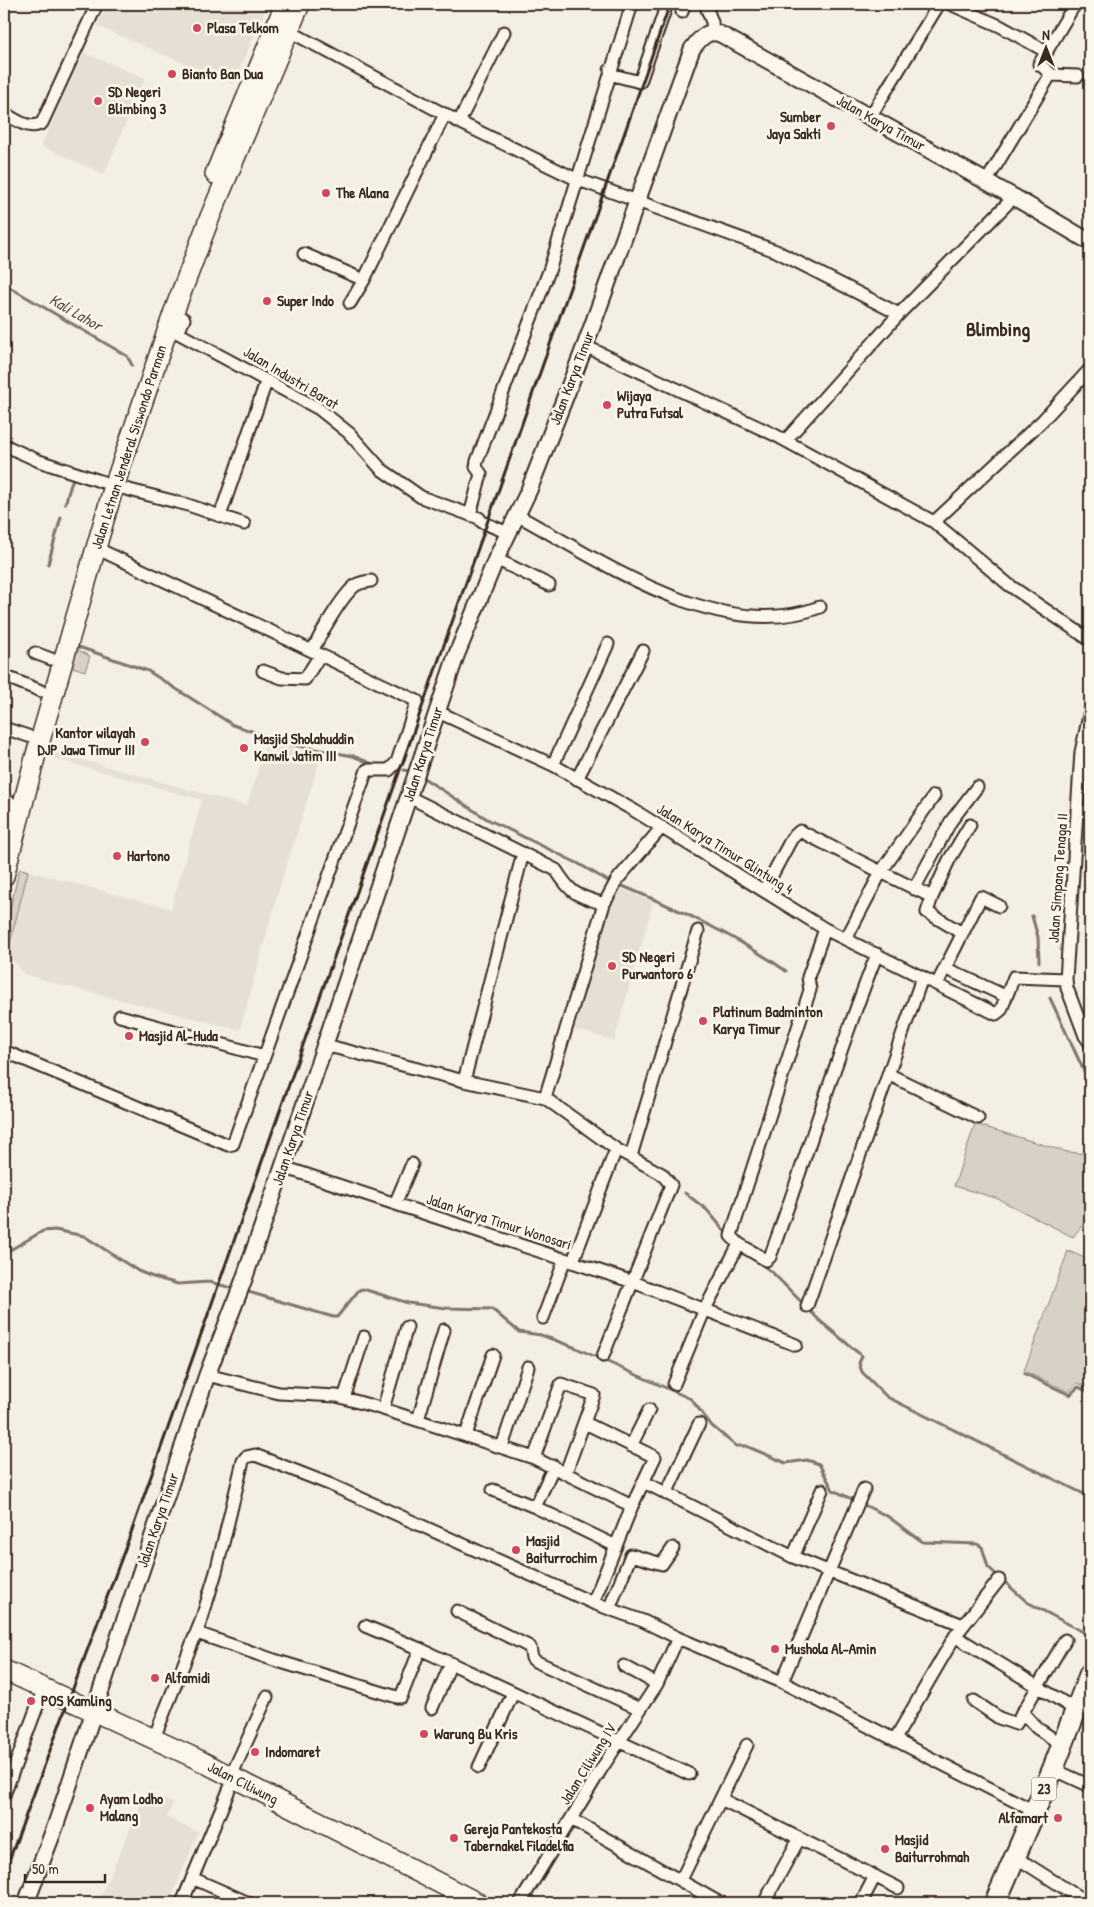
<svg xmlns="http://www.w3.org/2000/svg" width="1094" height="1907" viewBox="0 0 1094 1907" font-family="'Patrick Hand',sans-serif">
	<rect width="100%" height="100%" fill="#f3efe4"/>
	<filter id="ink" filterUnits="userSpaceOnUse"><feTurbulence type="fractalNoise" baseFrequency=".02" numOctaves="2"/><feDisplacementMap in="SourceGraphic" scale="10" xChannelSelector="R" yChannelSelector="G"/><feConvolveMatrix kernelMatrix="1 2 1 2 8 2 1 2 1" color-interpolation-filters="sRGB"/></filter>
	<g filter="url(#ink)">
		<!-- built -->
		<path fill="#e5dfd4" d="M107,4h161l-35,80 -136,-58z
			M84,53l61,25 -41,96 -63,-28z
			M267,740l54,17 -40,125 -41,148 -186,-47 -31,-10 -7,-10 -10,-4 22,-88 143,38 31,-109 -149,-42 2,-6 192,54z
			M616,887l37,15 -39,139 -43,-13 37,-124z
			M146,1792l27,11 -6,15 31,14 -29,71h-71z"/>
		<!-- green -->
		<path fill="#d8d1c6" stroke="#8a7e72" d="M74,648l16,8 -5,15 -16,-5z
			M22,869l6,2 -18,72 -6,-1v-6l15,-66z
			M975,1124l92,28 23,2v61l-17,22 -77,-39 -42,-12z
			M1068,1251l22,9v128l-13,-5 -8,9 -45,-21z"/>
		<g fill="none" stroke-linecap="round" stroke-linejoin="round">
			<!-- stream -->
			<path stroke="#817468" stroke-width="3" d="M4,284l123,72 5,9
				M65,504l8,-26
				M48,564l13,-47
				M76,646l72,25 85,54 60,20 60,11 22,9
				M404,770l5,1
				M422,777l65,42 92,45 29,17
				M620,885c58,24 115,50 166,86
				M1032,916l6,21 1,25
				M1050,998l40,86
				M685,1193l22,17 22,26
				M4,1249l6,1 33,-19 12,-1 29,6 54,35 15,6 25,7 31,-2 27,7
				M754,1259l18,13 48,49 42,35 -3,7 3,9 25,25 203,100
				M245,1291l88,26h4l22,-27 4,-1 45,14 38,5 46,1 27,23 22,3 35,13 115,51 21,27 24,20h10l40,17 21,-3 12,4 14,26 54,26 36,26 54,2 5,3 6,20 39,35 58,31 5,5
				M1025,1374l45,21 8,-8 12,5
				M1085,1633l5,-10"/>
			<defs>
				<path id="minor" d="M705,4l7,18 1,10
					M950,4l50,22 47,26
					M682,12l2,-8
					M289,31l170,91 117,57 200,72 123,63
					M610,70l3,5 27,7 27,-78
					M1050,75l28,1
					M4,113c11,6 25,18 38,10l55,-119
					M870,117l69,-113
					M459,122l45,-90
					M986,182l62,-103 2,-6 -11,-9 36,-60
					M304,254l60,26
					M350,303l14,-23 81,-166
					M173,314l11,5 -6,14 141,76 30,24 32,36 40,28 58,21 3,4 26,11
					M585,346l190,89 159,87 75,63 81,55
					M786,440l113,-126 115,-117
					M4,445l35,16 64,21
					M114,486l74,19 56,19
					M470,515l11,-41 -5,-7 1,-6 72,-190 83,-267
					M517,515c84,46 203,130 303,92
					M220,516l46,-134
					M934,522l108,-101 48,-52
					M496,559l53,26
					M312,651c8,-16 30,-56 44,-66 5,-3 9,-3 15,-4
					M35,653l16,6
					M263,671l19,7 23,1 15,-24
					M4,676l37,15
					M436,711l117,54 82,46 190,118 171,85 5,-4 13,-33 52,2
					M1090,711l-9,41 -15,227 1,9 18,48 5,7
					M4,728l24,8
					M553,765l55,-121
					M577,779l66,-128
					M409,797l147,73c16,25 20,25 48,34l13,-24 45,-53
					M1077,811l13,1
					M523,853l-59,228 81,17 59,-194
					M914,889l37,-68 26,-34
					M764,890l28,-52 8,-7 81,41 53,-76
					M932,897l-5,15 35,21
					M846,939l35,-67 51,25 17,-37 21,-35
					M945,968l60,28
					M937,984l44,-87 18,9
					M120,1016l144,40
					M325,1045l139,36
					M4,1051l224,94 5,-1 134,-374h22l8,-8 20,-61 -321,-153
					M888,1074l90,44
					M545,1098l71,51 46,25 9,11 -68,171
					M631,1156l67,-225
					M283,1167l350,115 163,63
					M395,1204l17,-40
					M739,1244l27,16 4,-3c37,-100 67,-204 107,-303
					M573,1261l43,-112
					M807,1306l115,-328
					M543,1318l22,-59
					M207,1375l72,18 58,3 46,13 151,49 98,48 23,-49 -70,-34
					M674,1384l31,-75 34,-65 -8,-8 1,-4 78,-242 -2,-13 17,-48
					M344,1398l20,-61
					M383,1409l24,-82
					M418,1420l26,-90
					M466,1435l27,-80
					M631,1446l18,-36
					M502,1447l26,-80
					M534,1458l27,-74 33,11 -28,77
					M644,1482l149,75 170,68
					M493,1490l42,17 81,39
					M666,1494l33,-70
					M535,1507l19,-41
					M793,1557l29,-67
					M593,1603l39,-97
					M609,1609l22,-54 31,9 11,-16
					M457,1611l73,36 2,11 3,3 105,48
					M365,1626l55,23
					M197,1633l77,27 123,37h4l19,-48 269,125
					M955,1636l121,74
					M624,1666l33,18
					M782,1682l82,-193
					M974,1701l25,17 17,6 49,-84
					M432,1708l19,-45
					M1022,1712l15,16 25,17
					M154,1738l47,-117 15,-49 27,-111 3,-4 9,-2 74,29 264,119 50,18 35,17 104,44 252,129
					M895,1739l60,-103 44,-56
					M479,1767l34,-74
					M1053,1769l37,17
					M231,1776l36,-79
					M4,1795l40,-107
					M721,1799l177,89
					M571,1819l149,84
					M1014,1856l74,47
					M192,1878l57,25
					M681,1880l66,-135
					M182,1903l52,-125
					M520,1903l80,-132 57,-87 21,-46
					M764,1903l35,-64
					M861,1903l14,-27"/>
				<path id="tertiary" d="M4,802l5,2
					M26,1903l29,-76 152,-452 36,-93 71,-205 142,-421 40,-97 33,-69 56,-144 107,-297c8,-11 17,-21 30,-14l292,162 76,45"/>
				<path id="primary" d="M215,174l70,-170
					M4,876l31,-118 79,-272 59,-172 37,-97 90,-213
					M4,1670l191,88 283,145"/>
				<path id="trunk" d="M995,1903l58,-134 37,-95"/>
			</defs>
			<!-- minor casing -->
			<use href="#minor" stroke="#3b2a1e" stroke-width="15"/>
			<!-- tertiary casing -->
			<use href="#tertiary" stroke="#3b2a1e" stroke-width="19"/>
			<!-- primary casing -->
			<use href="#primary" stroke="#3b2a1e" stroke-width="22"/>
			<!-- trunk casing -->
			<use href="#trunk" stroke="#3b2a1e" stroke-width="24"/>
			<!-- minor -->
			<use href="#minor" stroke="#fbf7ec" stroke-width="11"/>
			<!-- tertiary -->
			<use href="#tertiary" stroke="#fbf7ec" stroke-width="15"/>
			<!-- primary -->
			<use href="#primary" stroke="#fbf7ec" stroke-width="19"/>
			<!-- trunk -->
			<use href="#trunk" stroke="#fbf7ec" stroke-width="20"/>
			<!-- rail -->
			<path stroke="#3b2a1e" stroke-width="3" d="M4,1874l128,-344 538,-1526"/>
		</g>
	</g>
	<!-- markers -->
	<g fill="#d1495b" stroke="#fbf7ec" stroke-width="2">
		<circle cx="197" cy="28" r="5"/>
		<circle cx="172" cy="74" r="5"/>
		<circle cx="98" cy="101" r="5"/>
		<circle cx="831" cy="126" r="5"/>
		<circle cx="326" cy="193" r="5"/>
		<circle cx="267" cy="301" r="5"/>
		<circle cx="607" cy="405" r="5"/>
		<circle cx="145" cy="742" r="5"/>
		<circle cx="244" cy="748" r="5"/>
		<circle cx="117" cy="856" r="5"/>
		<circle cx="612" cy="966" r="5"/>
		<circle cx="703" cy="1021" r="5"/>
		<circle cx="129" cy="1036" r="5"/>
		<circle cx="516" cy="1550" r="5"/>
		<circle cx="775" cy="1649" r="5"/>
		<circle cx="155" cy="1678" r="5"/>
		<circle cx="31" cy="1701" r="5"/>
		<circle cx="424" cy="1734" r="5"/>
		<circle cx="255" cy="1752" r="5"/>
		<circle cx="90" cy="1808" r="5"/>
		<circle cx="1058" cy="1818" r="5"/>
		<circle cx="454" cy="1838" r="5"/>
		<circle cx="885" cy="1849" r="5"/>
	</g>
	<g text-anchor="middle" stroke-width="5" stroke-linejoin="round" paint-order="stroke">
		<!-- shield labels -->
		<rect fill="#fbf7ec" stroke="#75685c" stroke-width="1" x="1031.5" y="1777.5" width="25" height="23" rx="4"/>
		<g font-size="14" font-weight="bold" fill="#3b2a1e">
			<text x="1044" y="1794">23</text>
		</g>
		<!-- poi labels -->
		<g font-size="15" font-weight="bold" fill="#3b2a1e" stroke="#fbf7ec" text-anchor="start">
			<text x="207" y="33">Plasa Telkom</text>
			<text x="182" y="79">Bianto Ban Dua</text>
			<text x="108" y="97">SD Negeri<tspan x="108" dy="17">Blimbing 3</tspan></text>
			<text x="821" y="122" text-anchor="end">Sumber<tspan x="821" dy="17">Jaya Sakti</tspan></text>
			<text x="336" y="198">The Alana</text>
			<text x="277" y="306">Super Indo</text>
			<text x="617" y="401">Wijaya<tspan x="617" dy="17">Putra Futsal</tspan></text>
			<text x="135" y="738" text-anchor="end">Kantor wilayah<tspan x="135" dy="17">DJP Jawa Timur III</tspan></text>
			<text x="254" y="744">Masjid Sholahuddin<tspan x="254" dy="17">Kanwil Jatim III</tspan></text>
			<text x="127" y="861">Hartono</text>
			<text x="622" y="962">SD Negeri<tspan x="622" dy="17">Purwantoro 6</tspan></text>
			<text x="713" y="1017">Platinum Badminton<tspan x="713" dy="17">Karya Timur</tspan></text>
			<text x="139" y="1041">Masjid Al-Huda</text>
			<text x="526" y="1546">Masjid<tspan x="526" dy="17">Baiturrochim</tspan></text>
			<text x="785" y="1654">Mushola Al-Amin</text>
			<text x="165" y="1683">Alfamidi</text>
			<text x="41" y="1706">POS Kamling</text>
			<text x="434" y="1739">Warung Bu Kris</text>
			<text x="265" y="1757">Indomaret</text>
			<text x="100" y="1804">Ayam Lodho<tspan x="100" dy="17">Malang</tspan></text>
			<text x="1048" y="1823" text-anchor="end">Alfamart</text>
			<text x="464" y="1834">Gereja Pantekosta<tspan x="464" dy="17">Tabernakel Filadelfia</tspan></text>
			<text x="895" y="1845">Masjid<tspan x="895" dy="17">Baiturrohmah</tspan></text>
		</g>
		<!-- street labels -->
		<g font-size="15" fill="#3b2a1e" stroke="#fbf7ec">
			<text transform="translate(881 123) rotate(29)" y="5">Jalan Karya Timur</text>
			<text transform="translate(291 378) rotate(31)" y="5">Jalan Industri Barat</text>
			<text transform="translate(572 378) rotate(-69)" y="5">Jalan Karya Timur</text>
			<text transform="translate(129 447) rotate(-72)" y="5">Jalan Letnan Jenderal Siswondo Parman</text>
			<text transform="translate(423 754) rotate(-72)" y="5">Jalan Karya Timur</text>
			<text transform="translate(725 849) rotate(32)" y="5">Jalan Karya Timur Glintung 4</text>
			<text transform="translate(1058 878) rotate(-86)" y="5">Jalan Simpang Tenaga II</text>
			<text transform="translate(293 1138) rotate(-71)" y="5">Jalan Karya Timur</text>
			<text transform="translate(499 1222) rotate(18)" y="5">Jalan Karya Timur Wonosari</text>
			<text transform="translate(158 1520) rotate(-71)" y="5">Jalan Karya Timur</text>
			<text transform="translate(588 1764) rotate(-58)" y="5">Jalan Ciliwung IV</text>
			<text transform="translate(243 1783) rotate(27)" y="5">Jalan Ciliwung</text>
		</g>
		<!-- water labels -->
		<g font-size="16" font-style="italic" fill="#645549" stroke="#fbf7ec">
			<text transform="translate(76 312) rotate(30)" y="6">Kali Lahor</text>
		</g>
		<!-- district labels -->
		<g font-size="20" font-weight="bold" fill="#3b2a1e" stroke="#fbf7ec">
			<text x="998" y="336">Blimbing</text>
		</g>
	</g>
	<!-- margin -->
	<rect width="1094" height="1907" fill="none" stroke="#fbf7ec" stroke-width="20"/>
	<rect x="10" y="10" width="1074" height="1887" fill="none" stroke="#3b2a1e" stroke-width="2" filter="url(#ink)"/>
	<!-- north arrow -->
	<g transform="translate(1046 48)" stroke="#fbf7ec" stroke-width="4" paint-order="stroke">
	<path d="M0-4L9 19L0 12L-9 19Z" fill="#3b2a1e"/>
	<text y="-8" font-size="14" font-weight="bold" text-anchor="middle" fill="#3b2a1e">N</text>
	</g>
	<!-- scale -->
	<path d="M25 1874v8h80v-8" fill="none" stroke="#3b2a1e" stroke-width="2.5"/>
	<text x="32" y="1874" font-size="15" fill="#3b2a1e" stroke="#fbf7ec" stroke-width="4" paint-order="stroke">50 m</text>
</svg>
